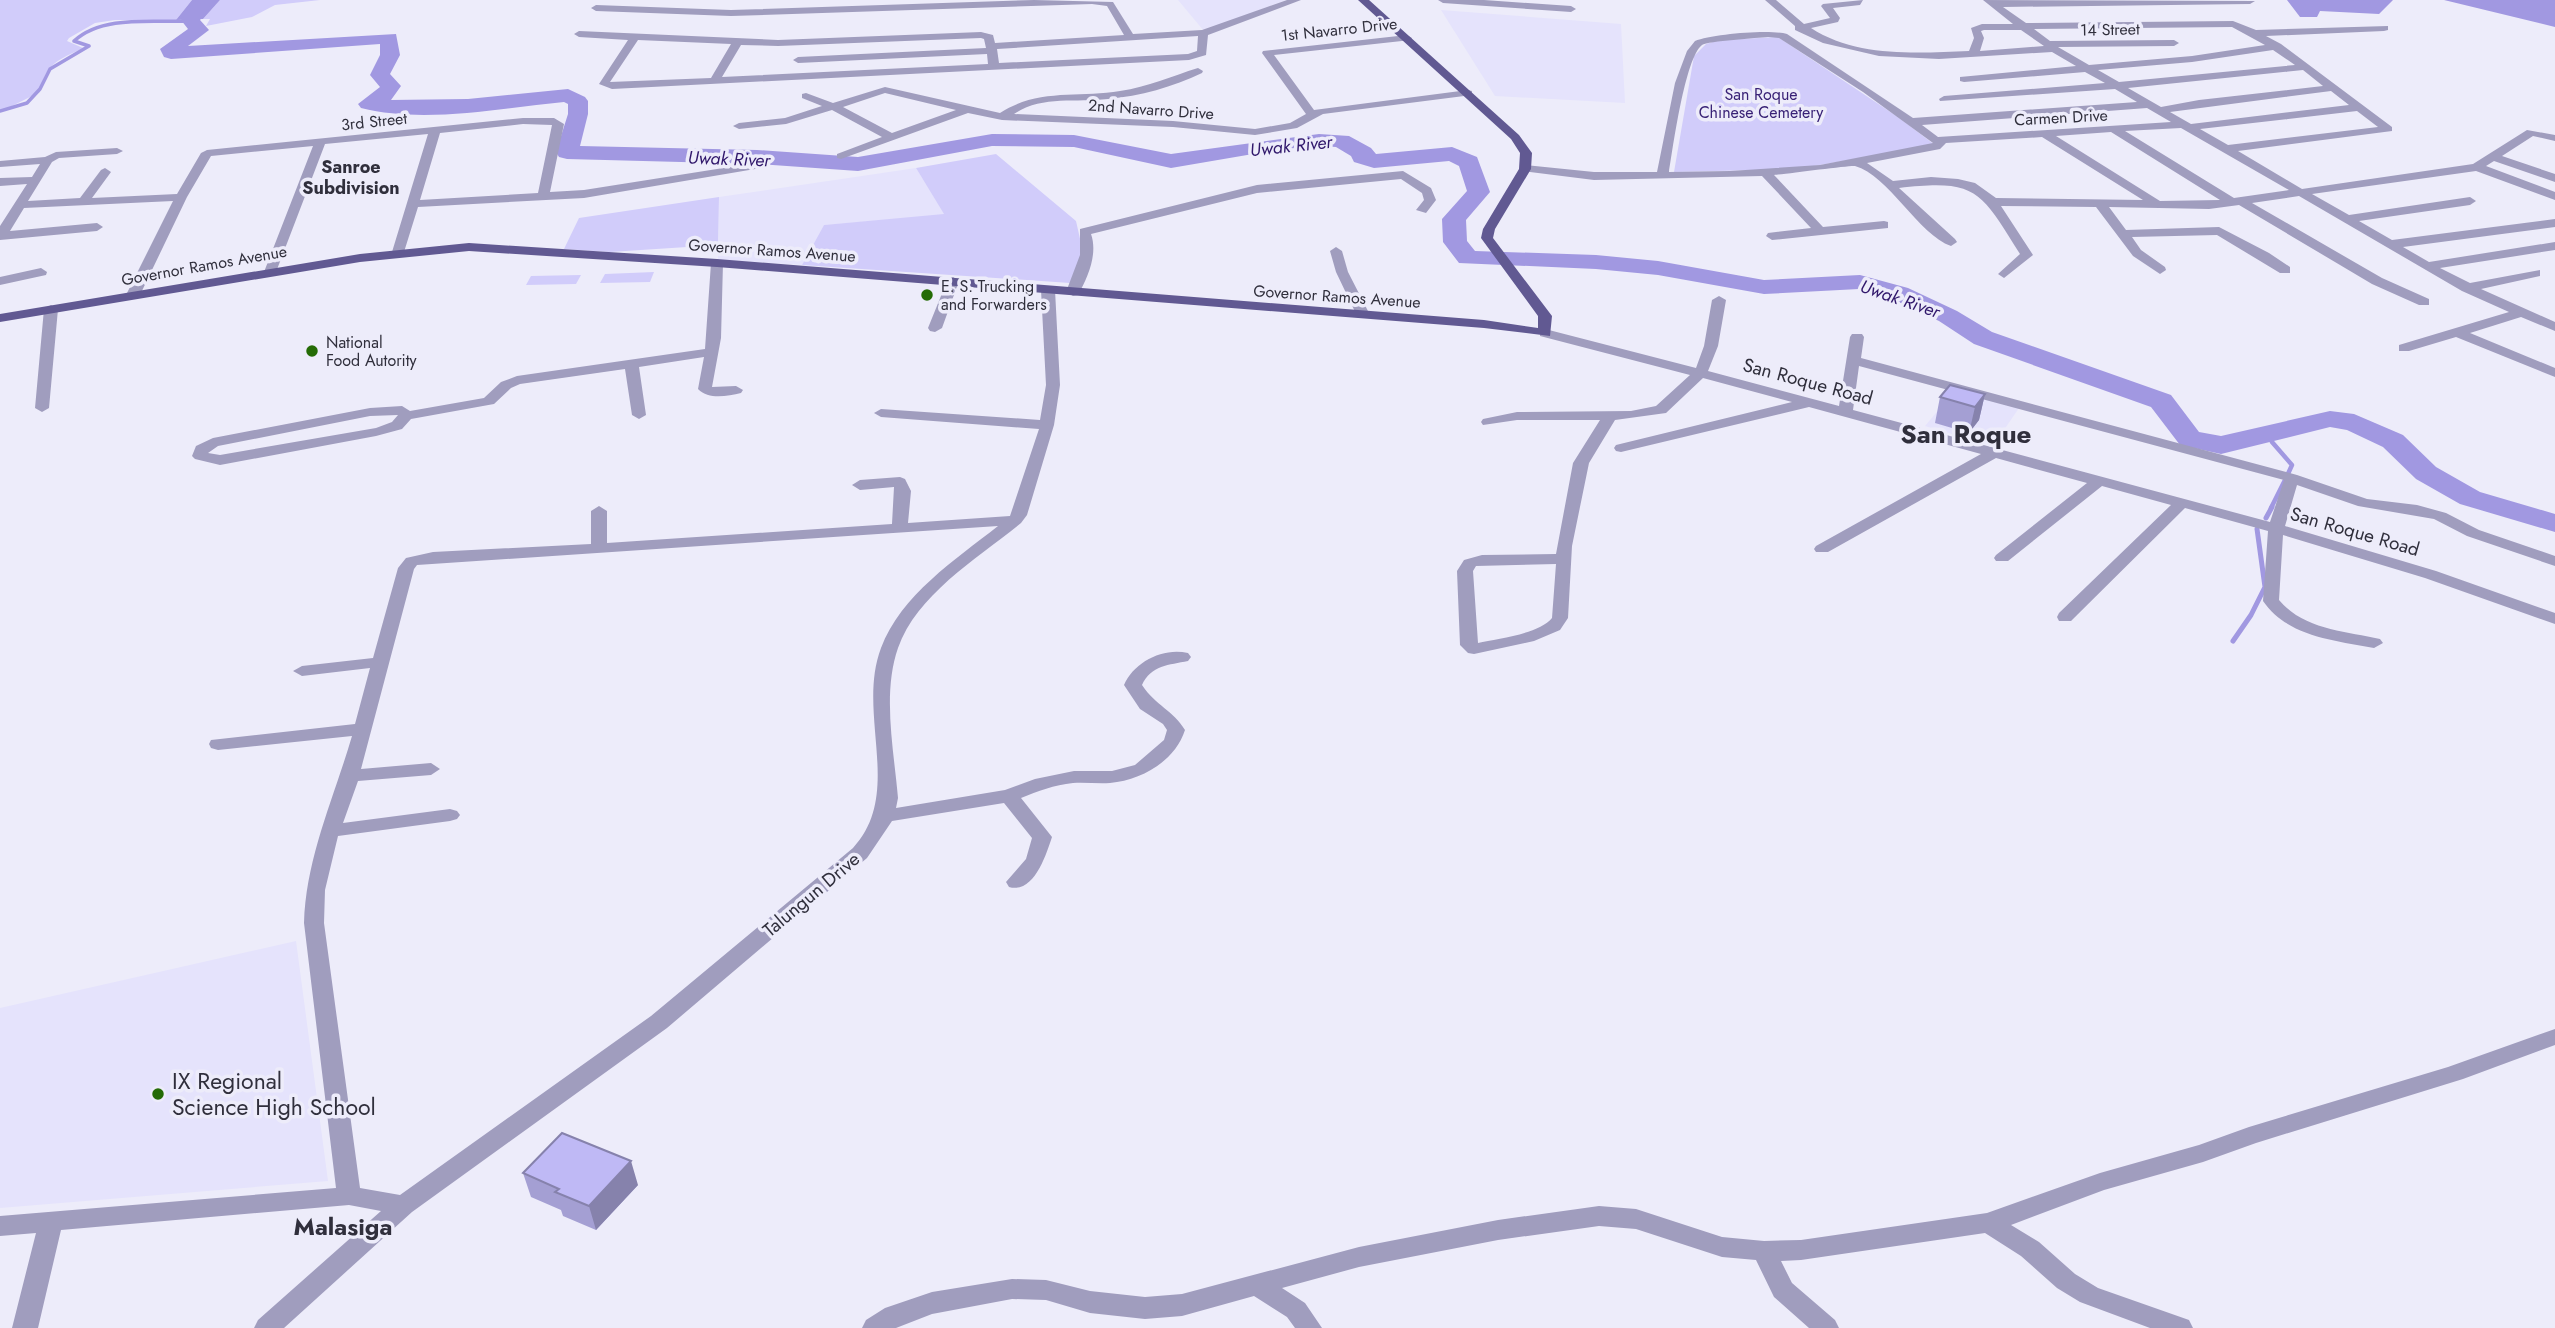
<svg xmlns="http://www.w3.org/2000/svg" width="2555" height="1328" viewBox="0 0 2555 1328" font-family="Jost,sans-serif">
	<rect width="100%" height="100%" fill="#edecfa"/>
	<!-- built -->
	<path fill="#e5e3fc" d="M1178,0h108l-82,31z
		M1441,10l180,14 4,79 -130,-7z
		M916,168l29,47 -121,10 -22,40 -84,-5 1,-63z
		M1955,390l64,18 -26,38 -68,-20z
		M296,941l32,240 -328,27v-200z"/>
	<!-- green -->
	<path fill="#d1ccfa" d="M0,0h192l-16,20h-61l-20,3 -26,15 -2,3 16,7c-24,12 -38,15 -43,44l-40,20z
		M220,0h100l-45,5 -23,12 -46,9 4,-7h-7z
		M1778,37l120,80 37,28 -138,24 -123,3 20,-116 12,-12 13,-4z
		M996,154l80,67 7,31 -13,31 -268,-18 22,-40 120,-11 -28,-46z
		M719,197l-1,48 -108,7 -46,-3 15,-31z
		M654,272l-4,10 -50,1 5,-9z
		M581,275l-5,9 -50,1 5,-9z"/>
	<!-- water -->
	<path fill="#a198e1" d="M192,0h28l-17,19 -27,1z
		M2287,0h106l-14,14 -59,-3 -3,6h-17z
		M2444,0h111v27z"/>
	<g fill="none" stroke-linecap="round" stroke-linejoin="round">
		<!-- stream-far2 -->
		<path stroke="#a198e1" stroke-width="3.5" d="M0,111l27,-8 13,-14 10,-20 39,-23 -15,-5c29,-27 81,-18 117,-20"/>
		<!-- stream-far1 -->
		<path stroke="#a198e1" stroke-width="4.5" d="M2272,442l20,23 -5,11
			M2271,508l14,-28"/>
		<!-- stream -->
		<path stroke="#a198e1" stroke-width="5" d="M2266,518l6,-11
			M2233,641l18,-26 14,-28 -8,-58"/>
		<!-- river -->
		<path fill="#a198e1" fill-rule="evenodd" d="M196,0h19l-15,20 9,10 -21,16 208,-12 4,21 -10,19 11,12 -10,14 77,-1 100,-10 17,8 3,4v13l-8,32 177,4 101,7 134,-23 82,1 97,19 148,-20 30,2 22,12 5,6 76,-7 25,10 13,35 -24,28 1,21 8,10 121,4 62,6 106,19 96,-5 48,13 49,23 35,21 179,63 28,37 22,4 109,-25 24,3 49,21 33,32 44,25 75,22v18l-95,-28 -44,-25 -33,-32 -36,-17 -17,-3 -109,27 -41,-9 -29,-38 -177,-63 -35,-23 -49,-23 -31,-9 -95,5 -106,-19 -62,-6 -137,-6 -16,-21 -1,-23 25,-28 -8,-25 -10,-5 -75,7 -20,-6 -3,-6 -15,-9 -17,-1 -36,3 -112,19 -97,-21 -82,-1 -134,25 -101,-7 -190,-5 -8,-2 -3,-5 12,-38v-10l-4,-2c-65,6 -139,22 -203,6l-3,-4 22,-17 -10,-12 10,-20v-11l-209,15 -7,-2 -4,-8 28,-20 -7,-9z"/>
		<!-- minor -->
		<path fill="#a09dbe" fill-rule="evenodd" d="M1034,0l79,2 20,32 69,-4 85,-30h14l-93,35 -2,20 -17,5 -577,29 -13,-5 29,-44 -49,-3 -5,-3 5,-3 199,9 203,-8 12,3 2,8 129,-8 -17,-29 -15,-2 -361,12 -135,-5 -5,-3 5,-3 135,5zM1198,36l-1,15 -9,3 -189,9 -2,-14zM981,38l3,1 2,9 -188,9 -5,3 5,3 189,-9 1,10 -266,13 19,-32 37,1zM638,40l93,4 -20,34 -101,4z
			M1438,0h46l87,6 5,3 -5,3 -128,-9z
			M1765,0h11l28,24 26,-6 -9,-12 2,-2 40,-4 -3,5 -27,3 7,10 -2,4 -27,6c46,30 107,25 158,23l5,-13 -3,-10 11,-4h31l-30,-24 272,1 -5,3 -247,3 23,16 207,-2 23,9 132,-4v4l-4,1 -118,5 15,8 111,83v4l-154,20 64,38 171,-25 54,-34 28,5v6l-22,-5 -31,20 53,18v8l-61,-21 -8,5 69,26v8l-79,-29 -164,23 37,21 121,-18 6,4 -6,4 -111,16 33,19 163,-21v8l-152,20 26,15 126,-20v8l-115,18 30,15 70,-13v6l-59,13 74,33v9l-34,-14 -51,16 85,35v9l-99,-40 -47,14h-10v-6l110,-33 -47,-21 -163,-95 -47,7 130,75 47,21v6h-10l-47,-21 -133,-79 -30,4 -100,-2 17,23 93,-3 50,26 21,14v6h-10l-63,-38 -85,2 9,13 24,17 1,3 -6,4 -27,-18 -37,-49 -95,-1 32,49 -29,23 -6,-4 22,-20c-40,-63 -42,-75 -121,-66l56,51 2,3 -6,4c-32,-11 -63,-71 -96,-80 -4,-1 -69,8 -81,9l49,52 61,-6 4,1v6l-116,12 -6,-4 2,-3 43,-5 -49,-52 -168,4 -73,-9v-4l4,-2 69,7h63l18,-89 12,-32 8,-10c17,-7 75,-12 92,-7l126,84 224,-16 -22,-13 -175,12 -1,-2 5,-3 161,-13 -20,-11 -121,10 -4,-1v-4l116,-11 -24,-14 -113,7 -60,-3 -56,-13 -28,-13v-4zM2232,27l33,18 -73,11 -103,9 -31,-18 116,-1 5,-3 -5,-3 -124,1 -16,-12zM1984,30h37l23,16 -64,5 4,-13 -3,-7zM1768,37l11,1 84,54 70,51 -113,22 -90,6 -61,1c4,-24 16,-114 33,-127 6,-4 56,-7 66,-8zM2273,50l22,15 -176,17 -21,-12 94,-8zM2303,70l20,16 -124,14 -38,7 -33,-19zM2331,91l18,14 -158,19 -21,-12zM2147,108l24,14 -233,15 -16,-12zM2357,111l21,16 -150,18 -28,-16zM2181,128l108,62 -55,8 -109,-67zM2111,132l109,68 -60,1 -104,-65zM2042,137l101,63 -147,-2 -21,-15 -17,-4 -27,-2 -38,4 -26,-18 73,-14 6,-6z
			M1407,35l5,3 -1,2 -137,15 40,55 154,-20 4,1v4l-149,19 -26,14 -42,7 -82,-8 -171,-7 -34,-7 -127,46 -4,-1v-4l45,-17 -50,-27 -46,14 -47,5 -6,-3 6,-3 46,-5 37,-12 -20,-8v-4l4,-1 27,10 52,-16 115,26c38,-25 78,-15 120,-22 28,-4 52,-15 78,-23l5,3 -1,2c-29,14 -62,23 -94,26 -33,4 -66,-4 -94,15l159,7 82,8 35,-6 16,-9 -44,-61 1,-2zM885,93l71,17 -64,23 -49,-26z
			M523,118h31l10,6 -14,68 34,-2 171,-27 6,3 -6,3 -171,29 -166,9 -14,45 -6,4 -6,-4 36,-118 -103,10 -49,128 -6,4 -6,-4 49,-126 -102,10 -24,41 -47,98 -7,4 -7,-4 47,-94 -149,7 -14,23 87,-8 6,4 -6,4 -97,9v-14l27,-42 -27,2v-8l32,-1 8,-13 -40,3v-6l45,-4 11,-5 61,-4 6,3 -6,3 -58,4 -7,4 -24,39 52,-3 21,-28 4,-2 6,4 -19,26 85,-4 24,-41 6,-3zM523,124l29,1 -14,68 -118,7 20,-67z
			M1403,171l28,17 5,12 -10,13 -10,-3 8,-10 -2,-7 -21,-14 -144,14 -166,41c7,20 -3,43 -13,61l-5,1 -7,-4 14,-37v-26l177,-44z
			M1336,247l6,4 6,21 22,43 -2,3h-10l-22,-46 -6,-21z
			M717,259l6,4 -2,75 -9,49 24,-1 7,4 -2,3c-14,3 -32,7 -43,-4l6,-32 -65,10 7,48 -7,4 -7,-4 -7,-46 -105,15 -9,4 -17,16 -83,15 -9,10 -26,7 -156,29 -25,-6 -3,-3 4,-10 17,-8 157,-30 32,-2 8,5 74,-13 17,-16 16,-6 188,-27 6,-86zM398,415l-6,7 -16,6 -156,27 -12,-2 10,-7 152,-30z
			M41,268l6,4 -1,3 -46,10v-8z
			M953,277l6,4 -17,47 -7,4 -5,-1 -2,-3 19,-47z
			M1048,286l7,4 5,95 -6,40 -27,90 -6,8c-43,35 -104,71 -123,125 -16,46 -4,103 0,150l-2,10 109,-18 30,-11 39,-8h38l23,-6 29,-25 3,-10 -4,-6 -23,-15 -16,-24c10,-23 39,-38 64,-32l3,4 -3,4c-19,4 -37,4 -46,24 14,21 31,25 43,45 -10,31 -43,50 -75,53 -12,1 -25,-1 -37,0 -19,2 -35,8 -52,15l31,39c-6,18 -18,57 -43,50l-3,-5 20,-23 6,-21 -28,-35 -112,18 -25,37 -200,170 -255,184 -128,116h-30l4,-8 123,-109 -32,-6 -288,25 -23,98h-26l24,-95 -36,3v-20l336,-28 -32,-265c2,-66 30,-125 48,-187l-134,14 -7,-2 -2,-4 2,-4 144,-16 15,-56 -68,8 -9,-5 9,-5 71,-8 25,-90 8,-10 27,-6 158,-8v-33l8,-5 8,5v32l285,-19 2,-37 -34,3 -8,-5 8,-5 40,-3 5,2 6,12 -3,32 102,-7 29,-87 -158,-12 -7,-4 7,-4 159,11 6,-35 -5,-95zM998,526c-43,34 -97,69 -117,122 -25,66 23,145 -28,200l-202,168 -251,179 -40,-7 -36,-265 1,-33 13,-54 112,-15 7,-2 3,-4 -3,-4 -7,-2 -107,14 15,-42 73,-6 9,-6 -9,-6 -70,6 53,-200 3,-4z
			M1719,296l7,4 -8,46 -10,25 131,35 11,-69 2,-3h10l2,3 -3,21 436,117 70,24 50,6 29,8 33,17 76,26v10l-88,-30 -33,-17 -76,-13 -61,-21 -12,41 151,45 119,42v11l-130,-46 -142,-43 -4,65c25,30 66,31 101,39l3,4 -9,5c-40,-8 -86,-11 -111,-47l5,-70 -83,-23 -114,113h-12l-2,-4 2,-4 112,-108 -69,-19 -94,75h-12l-2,-3 2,-3 91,-72 -91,-25 -168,94h-12l-2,-3 2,-3 165,-92 -172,-47 -188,45 -5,-1 -2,-3 2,-3 176,-43 -89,-24 -37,35 -51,7 -26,43 -17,83 -4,72 -8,12 -26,11 -60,13 -6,-1 -8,-8 -3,-74 7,-11 18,-5 74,-1 17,-91 27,-43h-83l-34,5 -2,-3 2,-3 34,-7 114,-1 25,-5 34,-31 -150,-39v-6l5,-1 151,39 8,-22 8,-46zM1859,366l425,114 -14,42 -417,-112zM1556,564l-4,54c-13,16 -55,21 -74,25l-5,-72 3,-5z
			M51,305l7,4 -9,99 -7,4 -7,-4 9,-99z
			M2555,1029v16l-92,34 -207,64 -53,19 -99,28 -93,35 28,17 36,32 23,14 91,32 4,8h-43l-70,-26 -23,-14 -36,-32 -36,-23 -184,27 -20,1 11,22 43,37 4,8h-30l-35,-31 -18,-37 -34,-3 -86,-28 -37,-3 -101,14 -139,27 -77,21 23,15 17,25h-27l-8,-11 -33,-21 -72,20 -37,3 -55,-6 -44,-13 -34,-1 -80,15 -36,14h-34l4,-8 19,-12 47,-16 80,-13 34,1 44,11 55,6 37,-3 177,-47 139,-27 101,-14 37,3 86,28 42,4 37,-1 186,-27 113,-40 99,-28 50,-18 199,-60z"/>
		<!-- major -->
		<path fill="#615992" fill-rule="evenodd" d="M1358,0h11l150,135 13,18 -1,16 -36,60 -2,9 59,78 -2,20 -66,-8 -767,-61 -248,-16 -109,11 -360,60v-8l360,-60 109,-11 248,16 767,61 54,8v-12l-57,-78 2,-9 36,-60 1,-16 -9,-14z"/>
	</g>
	<!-- wall -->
	<path fill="#a49fd3" d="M1985,394l-6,26 -10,13 -34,-10 5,-26z
		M523,1173l115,12 -42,45 -33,-14 -2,-6 -30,-13z"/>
	<!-- shaded-wall -->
	<path fill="#8682ac" d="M1985,394l-6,26 -10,13 6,-26z
		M631,1161l7,24 -42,45 -7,-24z"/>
	<!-- building -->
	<path fill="#bfb9f5" stroke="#8682ac" stroke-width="2" d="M1950,385l35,9 -10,13 -35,-10z
		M562,1133l69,28 -42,45 -34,-14 4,-3 -36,-16z"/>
	<!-- markers -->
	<g fill="#246b05" stroke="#edecfa" stroke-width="2.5">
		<circle cx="927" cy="295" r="7"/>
		<circle cx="312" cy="351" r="7"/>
		<circle cx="158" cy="1094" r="7"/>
	</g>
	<g text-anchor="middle" stroke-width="7" stroke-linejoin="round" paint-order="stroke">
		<!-- far-street labels -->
		<g font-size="16" fill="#302f3c" stroke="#edecfa">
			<text transform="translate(1339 29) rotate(-6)" y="6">1st Navarro Drive</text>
			<text transform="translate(2110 29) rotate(-1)" y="6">14 Street</text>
			<text transform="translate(1151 109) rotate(4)" y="6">2nd Navarro Drive</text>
			<text transform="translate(2061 117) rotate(-3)" y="6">Carmen Drive</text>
			<text transform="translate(374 121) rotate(-6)" y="6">3rd Street</text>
			<text transform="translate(772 250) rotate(4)" y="6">Governor Ramos Avenue</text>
			<text transform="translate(204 265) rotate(-10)" y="6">Governor Ramos Avenue</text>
			<text transform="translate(1337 296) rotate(4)" y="6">Governor Ramos Avenue</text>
		</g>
		<!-- far-park labels -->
		<g font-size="16" fill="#392276" stroke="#edecfa">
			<text x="1761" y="100">San Roque<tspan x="1761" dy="18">Chinese Cemetery</tspan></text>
		</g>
		<!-- far-poi labels -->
		<g font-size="16" fill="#302f3c" stroke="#edecfa" text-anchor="start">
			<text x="941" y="292">E. S. Trucking<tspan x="941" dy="18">and Forwarders</tspan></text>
			<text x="326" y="348">National<tspan x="326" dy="18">Food Autority</tspan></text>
		</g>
		<!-- far-water labels -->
		<g font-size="18" font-style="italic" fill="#30176b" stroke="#edecfa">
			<text transform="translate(1291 146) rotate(-6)" y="6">Uwak River</text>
			<text transform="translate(729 159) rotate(2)" y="6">Uwak River</text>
			<text transform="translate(1900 299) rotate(19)" y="6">Uwak River</text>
		</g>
		<!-- far-neighbourhood labels -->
		<g font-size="18" font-weight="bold" fill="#302f3c" stroke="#edecfa">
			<text x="351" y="173">Sanroe<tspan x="351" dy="21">Subdivision</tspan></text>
		</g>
		<!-- street labels -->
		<g font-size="19" fill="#302f3c" stroke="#edecfa">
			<text transform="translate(1808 381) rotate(15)" y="7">San Roque Road</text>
			<text transform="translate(2355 531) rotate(16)" y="7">San Roque Road</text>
			<text transform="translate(811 894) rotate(-40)" y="7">Talungun Drive</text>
		</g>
		<!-- near-poi labels -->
		<g font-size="23" fill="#302f3c" stroke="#edecfa" text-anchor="start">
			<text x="172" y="1089">IX Regional<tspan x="172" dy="26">Science High School</tspan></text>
		</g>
		<!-- near-neighbourhood labels -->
		<g font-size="24" font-weight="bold" fill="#302f3c" stroke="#edecfa">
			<text x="343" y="1235">Malasiga</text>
		</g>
		<!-- district labels -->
		<g font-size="26" font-weight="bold" fill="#302f3c" stroke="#edecfa">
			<text x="1966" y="443">San Roque</text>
		</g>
	</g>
</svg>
